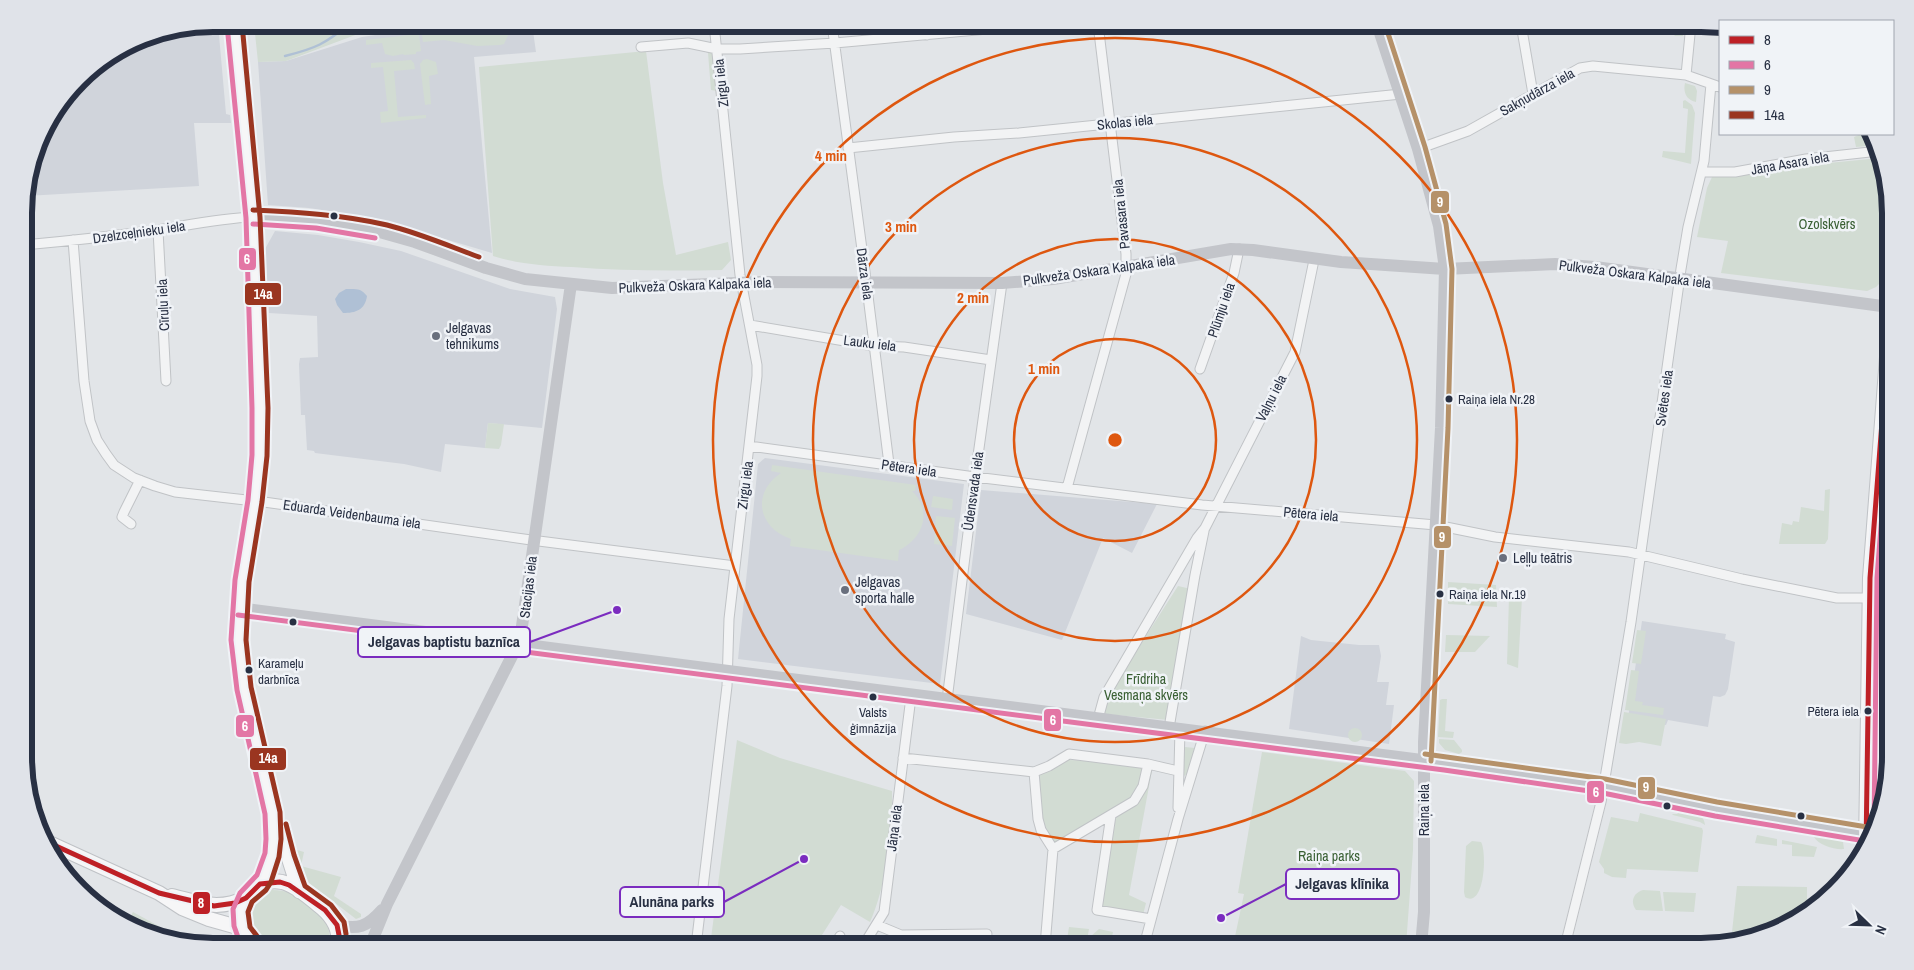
<svg xmlns="http://www.w3.org/2000/svg" width="1914" height="970" viewBox="0 0 1914 970" font-family="'Archivo Narrow',sans-serif">
	<rect width="100%" height="100%" fill="#e2e5e8"/>
	<!-- built -->
	<path fill="#d0d4db" d="M213,24h5l8,90 4,1 1,8h-37l5,63 -173,10 17,-67 45,-58 53,-33z
		M407,24h125l4,28 -62,5 18,196 -118,-35 -65,-10 -41,-3 -10,-143 28,-1 76,-24 46,-7z
		M275,231l43,4 41,7 42,9 109,38 45,8 2,12 -15,119 -54,-5 -3,25 -40,-4 -4,28 -37,-8 -89,-11 -1,-2 -7,-1 -2,-35h-4l-2,-51 1,-6 18,-1 -1,-41 -48,-3 -4,-64z
		M765,458l199,26 -24,200 -202,-25 20,-195z
		M981,490l176,14 -25,49 -29,-15 -41,102 -96,-26z
		M1642,621l84,13 -1,5 10,3 -7,47 -3,6 -5,2 -7,-1 -5,31 -40,-7 -2,5 -38,-7z
		M1301,636l10,4 48,5h20l2,11 -4,26h12l-3,23h8l-5,39 -100,-15z"/>
	<!-- green -->
	<path fill="#d2dcd3" d="M254,24h153l1,6 -50,4 -72,27 -28,1z
		M418,24h107v1l-13,2 -8,17 -4,1 -23,1 -33,-6 -21,2 -1,-7h-3l2,16 -5,1v2l-12,1 -1,-1 -10,2 -8,-2 -3,-11 -16,2v-5l51,-6z
		M1664,24h20l-1,12h-8z
		M696,47l15,4 3,5 3,35 -6,-1 -3,-37 -6,-4 -5,1z
		M646,51l17,132 13,72 52,-13 3,18 -9,10c-50,1 -100,1 -150,-3 -27,-1 -53,-3 -79,-11l-14,-189z
		M427,59l9,3 2,12 -9,2 2,28 -6,1 -5,-41 3,-4z
		M411,60l3,3 1,6 -21,2 4,46 28,-2v3l-45,5 -1,-11 8,-1 -5,-44 -12,1v-5z
		M1685,83l10,3 2,5 -1,11c-10,-2 -13,-10 -11,-19z
		M1685,100l7,5 3,8 -4,51 -29,-7 1,-6 22,2 3,-44 -5,-1v-7z
		M1861,134h11l5,11 -21,2 -2,-10z
		M1880,158l9,31v77l-6,14 -7,7 -9,4 -146,-18 7,-32 -31,-4 10,-49 5,-11 106,-13z
		M488,423l16,1 -3,21 -2,4 -14,-1z
		M772,465l144,20 -1,6h-3c21,20 11,48 -13,59l-1,11 -108,-15 1,-7c-33,-11 -40,-46 -10,-66l-10,-2z
		M1830,489l-2,50 -3,5h-46l3,-21 10,2 1,-4 6,1 2,-15 23,4 1,-21z
		M933,496l20,3 -1,11 -21,-3z
		M936,516l19,2 -3,28 -18,-2z
		M1448,582l48,3 1,22 -49,-3z
		M1178,586l13,3 -22,131 -64,-6 -2,-3 1,-3 24,-44z
		M1509,597l13,1 -4,70 -11,-4z
		M1637,630l9,1 -5,33 -9,-1z
		M1446,635l44,1 -15,16h-30z
		M1631,670l8,1 -4,30 8,1 -1,3 22,3 -1,7 -38,-5z
		M1442,699h5l-2,32 9,1 -1,6 -15,-1 2,-37z
		M1624,712l42,7 -5,27 -22,-4 -13,2 -7,-1z
		M1348 735a7 7 0 1 1 14 0a7 7 0 1 1-14 0Z
		M1439,739l15,1 8,10v2l-3,2 -14,-4 -6,-7z
		M737,740l43,18 112,33c1,39 -6,96 -22,131l-29,-17 -26,41h-105z
		M1185,747l10,1 -7,25 -4,3 -2,-2z
		M1262,752l143,19 9,10 -1,69 -7,96h-173l11,-52 -6,-1z
		M1068,760l35,1 40,6 -2,19 -5,10 -81,47c-19,-15 -16,-48 -19,-70z
		M1152,770l-23,125 17,8 -3,12 -41,-7 14,-92 8,-7 25,-38z
		M1681,811c10,2 23,1 24,14l-5,-3 -27,-7 -1,-1h5z
		M1640,813l62,15 1,3 -5,41 -71,-3 -1,9 -14,-1 -8,-4v-4l-5,-7 12,-45 27,5z
		M1757,835l20,4v7l-22,-3z
		M1814,837l25,2 4,3 1,7c-9,1 -26,-4 -30,-12z
		M1782,840l35,7 -3,10 -22,-1v-11l-10,-1z
		M1472,841l9,1c6,9 4,67 -16,55l-1,-5 2,-46z
		M294,849l10,3 -3,14 40,11 -7,19 27,18v3l-5,2 -47,-36 -10,-16z
		M1737,886l70,1v27l-41,20v-3l-34,1z
		M267,890c7,0 13,0 20,2 10,4 34,21 39,31 4,8 4,15 4,23h-63l-12,-9 -6,-18 2,-12 6,-11z
		M1643,890l17,1 3,20 -27,-1c-6,-8 -3,-17 7,-20z
		M1663,892l33,1 -2,19 -29,-1z
		M133,912l31,17 -3,5 -31,-7 -4,-3z
		M1069,927l20,2 -3,17h-20z
		M1099,929l14,3 -3,14h-22l2,-9z"/>
	<!-- water -->
	<path fill="#afc0d5" d="M346,289c10,0 15,-1 21,7 -2,14 -11,17 -24,17l-6,-8 -2,-6 4,-6z"/>
	<g fill="none" stroke-linecap="round" stroke-linejoin="round">
		<!-- stream -->
		<path stroke="#afc0d5" stroke-width="2.5" d="M285,56c32,-8 39,-12 65,-32"/>
		<defs>
			<path id="street" d="M832,24l33,248 24,192
				M926,24l1,11
				M1521,24l12,70
				M641,47l47,-4 29,6h23l95,-6 207,-19
				M1686,75l5,-51
				M848,148l106,-11 65,-4 382,-39
				M1418,149l50,-18 112,-63 13,-2 93,9 34,12
				M1702,172h33l71,-13 73,-8
				M158,230l8,151
				M73,240l11,141 6,40 7,19 9,14 8,11 20,13 21,8 20,6 89,10 267,38 204,26
				M24,245c45,-4 89,-9 134,-15 31,-5 63,-12 95,-13
				M750,325l124,21 30,1 87,13
				M1200,369l34,-96 5,-24
				M749,446l226,31 227,28 234,20 59,12 134,15 113,27 95,19h33
				M1067,488l59,-214v-20l-28,-230
				M131,524l-9,-7 2,-5 16,-32
				M947,700l28,-223 27,-194
				M1098,719l6,-22 93,-159 8,-10 90,-176 19,-92
				M1169,728l26,-153 9,-44
				M903,758l131,14 15,-6 20,-12 79,10 30,7
				M1034,772l4,47 3,11 12,19 81,-48 9,-15 5,-22
				M1178,808l2,-79
				M1111,815l-14,95 54,9
				M877,925l24,10 86,-1
				M696,946l31,-260 2,-67 28,-243v-11l-17,-90 -26,-251
				M834,946l6,-10
				M863,946l21,-34 26,-207
				M1045,946l8,-97
				M1144,946l34,-127 27,-88
				M1565,946l36,-144 30,-180 50,-353 7,-42 16,-66 7,-77"/>
			<path id="primary" d="M234,24c11,113 23,225 25,338 0,31 2,62 1,93 -3,61 -27,127 -22,188 2,25 8,49 13,74 7,31 12,64 22,94 9,26 18,53 26,80
				M45,841l114,52 23,15 27,11 32,9
				M1866,848l4,-270 19,-247
				M260,884c8,-18 16,-35 13,-56
				M172,896c28,7 46,15 74,2
				M255,946c-30,-22 -10,-71 27,-64 13,3 25,14 35,22 15,11 24,24 21,42"/>
		</defs>
		<!-- street casing -->
		<use href="#street" stroke="#c0c3c6" stroke-width="11"/>
		<!-- primary casing -->
		<use href="#primary" stroke="#bfc2c6" stroke-width="16"/>
		<!-- street -->
		<use href="#street" stroke="#f2f3f4" stroke-width="9"/>
		<!-- secondary -->
		<path stroke="#c3c5ca" stroke-width="12" d="M1377,24l41,125 21,77 6,43 -4,159 -17,314v170l-3,34
			M253,217l64,4 59,10 39,11 71,26 39,11 87,9 149,-6 241,1 51,-4 178,-30 22,1 88,12 104,7 110,-5 40,3 294,40
			M1870,598l20,-1
			M239,608l1206,155 159,23 112,23 130,23 20,2
			M337,925c21,5 30,2 45,-15
			M339,935l13,11
			M370,946l17,-42 128,-254 6,-17 50,-349"/>
		<!-- primary -->
		<use href="#primary" stroke="#f6f6f7" stroke-width="14"/>
		<defs>
			<path id="bus-1" d="M45,841l114,52 55,13 21,-3 11,-5 14,-14 20,-2 9,3 36,25 12,15 2,10
				M1866,847l4,-269 19,-247"/>
			<path id="bus-2" d="M227,25l19,193 6,190v47l-4,45 -13,80 -4,60 6,50 28,124 1,25 -1,14 -8,22 -17,18 -7,16 1,17 5,14 5,6
				M253,224l63,4 59,10
				M238,615l1206,155 159,23 112,23 150,25
				M1874,827l3,-249 12,-153"/>
			<path id="bus-3" d="M1385,24l40,123 21,77 6,45 -4,159 -17,333
				M1425,754l180,25 112,23 150,25"/>
			<path id="bus-4" d="M242,24l18,193 8,191 -1,48 -5,46 -13,80 -3,58 5,47 29,125 1,27 -2,18 -8,25 -5,8 -14,12 -4,10 2,15 10,13
				M253,210c45,2 91,5 134,15 32,8 62,21 92,32
				M286,824l8,31 11,31 26,19 13,17 2,12"/>
		</defs>
		<!-- bus-1 casing -->
		<use href="#bus-1" stroke="#f0f3f7" stroke-width="9"/>
		<!-- bus-2 casing -->
		<use href="#bus-2" stroke="#f0f3f7" stroke-width="9"/>
		<!-- bus-3 casing -->
		<use href="#bus-3" stroke="#f0f3f7" stroke-width="9"/>
		<!-- bus-4 casing -->
		<use href="#bus-4" stroke="#f0f3f7" stroke-width="9"/>
		<!-- bus-1 -->
		<use href="#bus-1" stroke="#be2026" stroke-width="5"/>
		<!-- bus-2 -->
		<use href="#bus-2" stroke="#e376a5" stroke-width="5"/>
		<!-- bus-3 -->
		<use href="#bus-3" stroke="#b59169" stroke-width="5"/>
		<!-- bus-4 -->
		<use href="#bus-4" stroke="#9a3520" stroke-width="5"/>
	</g>
	<!-- distance rings -->
	<g fill="none" stroke="#de570f" stroke-width="2.5">
		<circle cx="1115" cy="440" r="101"/>
		<circle cx="1115" cy="440" r="201"/>
		<circle cx="1115" cy="440" r="302"/>
		<circle cx="1115" cy="440" r="402"/>
	</g>
	<!-- markers -->
	<g fill="#283043" stroke="#f0f3f7" stroke-width="2">
		<circle cx="334" cy="216" r="4.5"/>
		<circle cx="1449" cy="399" r="4.5"/>
		<circle cx="1440" cy="594" r="4.5"/>
		<circle cx="293" cy="622" r="4.5"/>
		<circle cx="249" cy="670" r="4.5"/>
		<circle cx="873" cy="697" r="4.5"/>
		<circle cx="1868" cy="711" r="4.5"/>
		<circle cx="1667" cy="806" r="4.5"/>
		<circle cx="1801" cy="816" r="4.5"/>
	</g>
	<g fill="#696f7d" stroke="#f0f3f7" stroke-width="2">
		<circle cx="436" cy="336" r="5"/>
		<circle cx="1503" cy="558" r="5"/>
		<circle cx="845" cy="590" r="5"/>
	</g>
	<g text-anchor="middle" stroke-width="5" stroke-linejoin="round" paint-order="stroke">
		<!-- bus labels -->
		<g font-size="13" fill="#283043" stroke="#f0f3f7" text-anchor="start">
			<text x="1458" y="404">Raiņa iela Nr.28</text>
			<text x="1449" y="599">Raiņa iela Nr.19</text>
			<text x="258" y="668">Karameļu<tspan x="258" dy="16">darbnīca</tspan></text>
			<text x="1859" y="716" text-anchor="end">Pētera iela</text>
			<text x="873" y="717" text-anchor="middle">Valsts<tspan x="873" dy="16">ģimnāzija</tspan></text>
		</g>
		<!-- street labels -->
		<g font-size="14" fill="#283043" stroke="#f0f3f7">
			<text transform="translate(721 83) rotate(-96)" y="5">Zirgu iela</text>
			<text transform="translate(1537 92) rotate(-29)" y="5">Sakņudārza iela</text>
			<text transform="translate(1125 122) rotate(-6)" y="5">Skolas iela</text>
			<text transform="translate(1790 163) rotate(-10)" y="5">Jāņa Asara iela</text>
			<text transform="translate(1121 214) rotate(-96)" y="5">Pavasara iela</text>
			<text transform="translate(139 232) rotate(-8)" y="5">Dzelzceļnieku iela</text>
			<text transform="translate(1099 270) rotate(-8)" y="5">Pulkveža Oskara Kalpaka iela</text>
			<text transform="translate(865 274) rotate(82)" y="5">Dārza iela</text>
			<text transform="translate(1635 274) rotate(7)" y="5">Pulkveža Oskara Kalpaka iela</text>
			<text transform="translate(695 285) rotate(-2)" y="5">Pulkveža Oskara Kalpaka iela</text>
			<text transform="translate(163 305) rotate(-93)" y="5">Cīruļu iela</text>
			<text transform="translate(1221 310) rotate(-71)" y="5">Plūmju iela</text>
			<text transform="translate(870 343) rotate(7)" y="5">Lauku iela</text>
			<text transform="translate(1271 398) rotate(-63)" y="5">Vaļņu iela</text>
			<text transform="translate(1664 398) rotate(-82)" y="5">Svētes iela</text>
			<text transform="translate(909 468) rotate(8)" y="5">Pētera iela</text>
			<text transform="translate(745 485) rotate(-83)" y="5">Zirgu iela</text>
			<text transform="translate(973 491) rotate(-82)" y="5">Ūdensvada iela</text>
			<text transform="translate(352 514) rotate(8)" y="5">Eduarda Veidenbauma iela</text>
			<text transform="translate(1311 514) rotate(5)" y="5">Pētera iela</text>
			<text transform="translate(528 587) rotate(-83)" y="5">Stacijas iela</text>
			<text transform="translate(1424 810) rotate(-90)" y="5">Raiņa iela</text>
			<text transform="translate(894 828) rotate(-83)" y="5">Jāņa iela</text>
		</g>
		<!-- park labels -->
		<g font-size="14" fill="#3a6034" stroke="#f0f3f7">
			<text x="1827" y="229">Ozolskvērs</text>
			<text x="1146" y="684">Frīdriha<tspan x="1146" dy="16">Vesmaņa skvērs</tspan></text>
			<text x="1329" y="861">Raiņa parks</text>
		</g>
		<!-- poi labels -->
		<g font-size="14" fill="#283043" stroke="#f0f3f7" text-anchor="start">
			<text x="446" y="333">Jelgavas<tspan x="446" dy="16">tehnikums</tspan></text>
			<text x="1513" y="563">Leļļu teātris</text>
			<text x="855" y="587">Jelgavas<tspan x="855" dy="16">sporta halle</tspan></text>
		</g>
	</g>
	<!-- crop -->
	<path d="M0 0H1914V970H0ZM213 32H1701A181 181 0 0 1 1882 213V757A181 181 0 0 1 1701 938H213A181 181 0 0 1 32 757V213A181 181 0 0 1 213 32Z" fill="#e0e3e9" fill-rule="evenodd"/>
	<path fill="none" stroke="#283043" stroke-width="6" d="M213 32H1701A181 181 0 0 1 1882 213V757A181 181 0 0 1 1701 938H213A181 181 0 0 1 32 757V213A181 181 0 0 1 213 32Z"/>
	<circle cx="1115" cy="440" r="8" fill="#de570f" stroke="#f0f3f7" stroke-width="2.5"/>
	<g font-size="15" text-anchor="middle" font-weight="bold" fill="#de570f" stroke="#f0f3f7" stroke-width="5" stroke-linejoin="round" paint-order="stroke">
		<text x="831" y="161">4 min</text>
		<text x="901" y="232">3 min</text>
		<text x="973" y="303">2 min</text>
		<text x="1044" y="374">1 min</text>
	</g>
	<!-- callouts -->
	<path fill="none" stroke="#7b2cbf" stroke-width="2" d="M617 610L530 642M1221 918L1286 884M804 859L724 902"/>
	<g fill="#7b2cbf" stroke="#f0f3f7" stroke-width="2">
		<circle cx="617" cy="610" r="5"/>
		<circle cx="1221" cy="918" r="5"/>
		<circle cx="804" cy="859" r="5"/>
	</g>
	<g fill="#f0f3f7" stroke="#7b2cbf" stroke-width="2">
		<rect x="358" y="627" width="172" height="30" rx="5"/>
		<rect x="1286" y="869" width="113" height="30" rx="5"/>
		<rect x="620" y="887" width="104" height="30" rx="5"/>
	</g>
	<g font-size="15" text-anchor="middle" font-weight="bold" fill="#283043">
		<text x="444" y="647">Jelgavas baptistu baznīca</text>
		<text x="1342" y="889">Jelgavas klīnika</text>
		<text x="672" y="907">Alunāna parks</text>
	</g>
	<g stroke="#f0f3f7" stroke-width="2">
		<rect x="1430" y="190" width="20" height="24" rx="5" fill="#b59169"/>
		<rect x="238" y="247" width="19" height="24" rx="5" fill="#e376a5"/>
		<rect x="244" y="282" width="38" height="24" rx="5" fill="#9a3520"/>
		<rect x="1433" y="525" width="19" height="24" rx="5" fill="#b59169"/>
		<rect x="1043" y="708" width="19" height="24" rx="5" fill="#e376a5"/>
		<rect x="235" y="714" width="20" height="24" rx="5" fill="#e376a5"/>
		<rect x="249" y="747" width="38" height="24" rx="5" fill="#9a3520"/>
		<rect x="1637" y="776" width="19" height="24" rx="5" fill="#b59169"/>
		<rect x="1586" y="780" width="19" height="24" rx="5" fill="#e376a5"/>
		<rect x="192" y="891" width="19" height="24" rx="5" fill="#be2026"/>
	</g>
	<g font-size="14" text-anchor="middle" font-weight="bold" fill="#fff">
		<text x="1440" y="207">9</text>
		<text x="247" y="264">6</text>
		<text x="263" y="299">14a</text>
		<text x="1442" y="542">9</text>
		<text x="1053" y="725">6</text>
		<text x="245" y="731">6</text>
		<text x="268" y="763">14a</text>
		<text x="1646" y="792">9</text>
		<text x="1596" y="797">6</text>
		<text x="201" y="908">8</text>
	</g>
	<!-- legend -->
	<rect x="1719" y="20" width="175" height="115" fill="#f0f3f7" stroke="#a0a5af"/>
	<rect x="1729" y="36" width="25" height="8" fill="#be2026" stroke="#a0a5af"/>
	<text x="1764" y="45" font-size="15" fill="#283043">8</text>
	<rect x="1729" y="61" width="25" height="8" fill="#e376a5" stroke="#a0a5af"/>
	<text x="1764" y="70" font-size="15" fill="#283043">6</text>
	<rect x="1729" y="86" width="25" height="8" fill="#b59169" stroke="#a0a5af"/>
	<text x="1764" y="95" font-size="15" fill="#283043">9</text>
	<rect x="1729" y="111" width="25" height="8" fill="#9a3520" stroke="#a0a5af"/>
	<text x="1764" y="120" font-size="15" fill="#283043">14a</text>
	<!-- north arrow -->
	<g transform="translate(1869 925) rotate(113)" stroke="#f0f3f7" stroke-width="4" paint-order="stroke">
	<path d="M0-4L9 19L0 12L-9 19Z" fill="#283043"/>
	<text y="-8" font-size="14" font-weight="bold" text-anchor="middle" fill="#283043">N</text>
	</g>
</svg>
